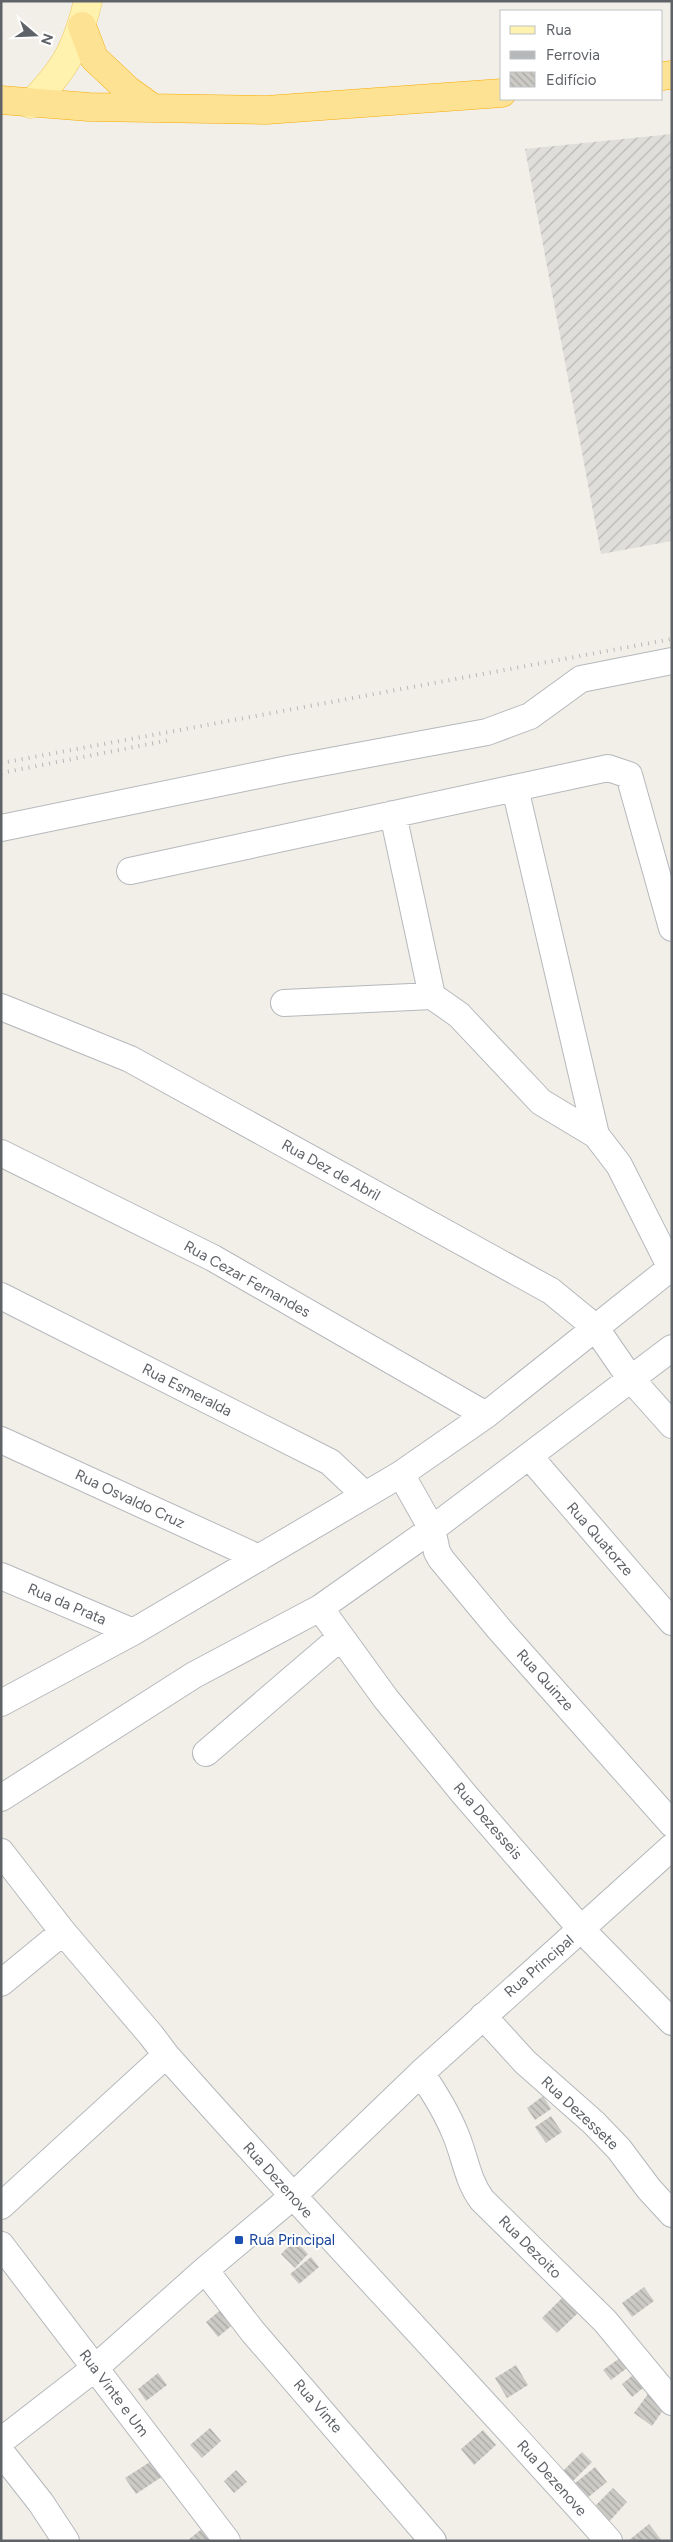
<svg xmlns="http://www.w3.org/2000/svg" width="673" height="2542" viewBox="0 0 673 2542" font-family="Figtree,sans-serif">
	<defs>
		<pattern id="industrial-furrows" width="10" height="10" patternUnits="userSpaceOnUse" patternTransform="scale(1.25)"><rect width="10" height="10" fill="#e0deda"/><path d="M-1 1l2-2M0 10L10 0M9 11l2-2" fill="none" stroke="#b9b8b5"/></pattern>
		<pattern id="building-back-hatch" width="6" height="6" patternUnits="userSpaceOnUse" patternTransform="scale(1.25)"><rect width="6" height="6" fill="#cccac5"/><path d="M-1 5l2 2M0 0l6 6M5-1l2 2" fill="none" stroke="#a9a8a4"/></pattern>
	</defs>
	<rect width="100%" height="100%" fill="#f1efe8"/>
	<!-- industrial -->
	<path fill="url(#industrial-furrows)" d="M672,134v407l-71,13 -76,-405z"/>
	<!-- building -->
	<path fill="url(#building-back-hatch)" d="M543,2096l8,13 -16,11 -8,-12z
		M551,2116l11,16 -16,11 -11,-16z
		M295,2240l13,14 -13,14 -14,-14z
		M311,2257l8,10 -20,17 -9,-10z
		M644,2287l10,14 -22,16 -10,-14z
		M563,2297l15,16 -21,20 -15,-15z
		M223,2308l12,15 -17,14 -12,-15z
		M620,2358l7,10 -16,12 -8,-10z
		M516,2365l12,20 -21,13 -12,-20z
		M638,2371l10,13 -16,13 -10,-13z
		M158,2373l9,12 -21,16 -8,-12z
		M648,2394l18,12 -14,20 -18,-13z
		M210,2428l11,13 -19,17 -12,-13z
		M483,2430l13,15 -22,20 -13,-16z
		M582,2452l10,10 -19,19 -10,-10z
		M153,2460l10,16 -27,18 -11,-16z
		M595,2467l12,15 -21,17 -12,-15z
		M236,2470l11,12 -13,11 -10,-12z
		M613,2488l14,14 -21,23 -15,-15z
		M649,2524l13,17h-34z
		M203,2528l10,13h-26z"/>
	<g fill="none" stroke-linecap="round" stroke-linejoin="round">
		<defs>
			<path id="minor" d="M515,788l81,347
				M393,814l39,182
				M1,828l287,-59 199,-37 43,-16 51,-37 91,-18
				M130,871l478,-103 21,7 43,153
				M284,1003l148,-7 27,19 82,87 55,33 23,30 52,103
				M1,1007l129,52 421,232 44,36 35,51 42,47
				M1,1153l212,105 273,157
				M1,1296l329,166 34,32
				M1,1440l258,118
				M529,1456l143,166
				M401,1474l31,55 5,23 4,7 59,71 172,194
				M1,1576l132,56
				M320,1608l66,91 78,95 117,135 91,93
				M1,1703l132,-71 268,-158 85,-59 186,-148
				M206,1753l135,-116
				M1,1798l193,-123 126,-67 112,-79 240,-181
				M1,1852l62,80 88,103 15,20c145,164 297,322 443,486
				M1,1983l62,-51
				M483,2016l42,46 69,61 25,26 30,40 23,25
				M421,2073c13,19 25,38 34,60 10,23 12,47 27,67l123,121 67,81
				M1,2206l165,-151
				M1,2245l226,296
				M205,2270l48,62 180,209
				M1,2441l94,-73 110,-98 87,-73 129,-124 251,-226
				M1,2452l40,51 25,38"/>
			<path id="major" d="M31,104c35,-36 45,-55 57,-103"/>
			<path id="highway" d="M82,26l12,32 34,32 25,18
				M662,76l10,-1
				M1,100l88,7 177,3 236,-17"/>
		</defs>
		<!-- minor casing -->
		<use href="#minor" stroke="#b5b8bc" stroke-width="28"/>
		<!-- major casing -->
		<use href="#major" stroke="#f2c960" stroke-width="29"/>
		<!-- highway casing -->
		<use href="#highway" stroke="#f9ab00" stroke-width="29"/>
		<!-- minor -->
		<use href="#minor" stroke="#fff" stroke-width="26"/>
		<!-- major -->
		<use href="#major" stroke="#fff2af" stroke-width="28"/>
		<!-- highway -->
		<use href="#highway" stroke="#fde293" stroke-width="28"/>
		<!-- rail -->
		<path stroke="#b6b7b8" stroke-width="4" stroke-dasharray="1 6" stroke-linecap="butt" d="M1,763l671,-124
			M1,773l169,-33"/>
	</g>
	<!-- markers -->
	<rect fill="#1a4fb4" stroke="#fff" stroke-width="2" x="234" y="2235" width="10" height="10" rx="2.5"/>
	<g text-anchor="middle" stroke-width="4" stroke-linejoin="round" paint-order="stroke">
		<!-- street labels -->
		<g font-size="15" fill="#5f6368" stroke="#fff">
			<text transform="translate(331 1170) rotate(29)" y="5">Rua Dez de Abril</text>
			<text transform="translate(247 1279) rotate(29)" y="5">Rua Cezar Fernandes</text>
			<text transform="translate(187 1390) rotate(27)" y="5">Rua Esmeralda</text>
			<text transform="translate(130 1499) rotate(25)" y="5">Rua Osvaldo Cruz</text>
			<text transform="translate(600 1539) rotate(49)" y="5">Rua Quatorze</text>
			<text transform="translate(67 1604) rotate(23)" y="5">Rua da Prata</text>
			<text transform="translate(545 1680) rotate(48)" y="5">Rua Quinze</text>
			<text transform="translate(488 1821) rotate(49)" y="5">Rua Dezesseis</text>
			<text transform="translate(539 1966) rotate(-41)" y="5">Rua Principal</text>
			<text transform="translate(580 2113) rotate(43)" y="5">Rua Dezessete</text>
			<text transform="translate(278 2180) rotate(48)" y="5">Rua Dezenove</text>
			<text transform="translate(530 2247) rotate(45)" y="5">Rua Dezoito</text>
			<text transform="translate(114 2393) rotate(53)" y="5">Rua Vinte e Um</text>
			<text transform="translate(318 2406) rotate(49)" y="5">Rua Vinte</text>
			<text transform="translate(552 2478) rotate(48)" y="5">Rua Dezenove</text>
		</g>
		<!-- transit labels -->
		<g font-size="15" fill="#164399" stroke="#fff" text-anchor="start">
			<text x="249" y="2245">Rua Principal</text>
		</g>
	</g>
	<!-- border -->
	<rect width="673" height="2542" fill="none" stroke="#5f6368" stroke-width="5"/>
	<!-- legend -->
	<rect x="500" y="10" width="162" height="90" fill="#ffffff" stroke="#bfc1c3"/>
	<rect x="510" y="26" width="25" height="8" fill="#fff2af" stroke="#bfc1c3"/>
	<text x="546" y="35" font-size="15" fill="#5f6368">Rua</text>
	<rect x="510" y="51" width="25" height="8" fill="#b6b7b8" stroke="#bfc1c3"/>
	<text x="546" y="60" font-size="15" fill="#5f6368">Ferrovia</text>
	<rect x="510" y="72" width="25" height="15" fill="url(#building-back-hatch)" stroke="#bfc1c3"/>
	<text x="546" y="85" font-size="15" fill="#5f6368">Edifício</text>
	<!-- north arrow -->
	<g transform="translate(35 35) rotate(109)" stroke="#ffffff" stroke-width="4" paint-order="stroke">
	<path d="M0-4L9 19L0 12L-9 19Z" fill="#5f6368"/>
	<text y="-8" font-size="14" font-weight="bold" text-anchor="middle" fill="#5f6368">N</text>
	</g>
</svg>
